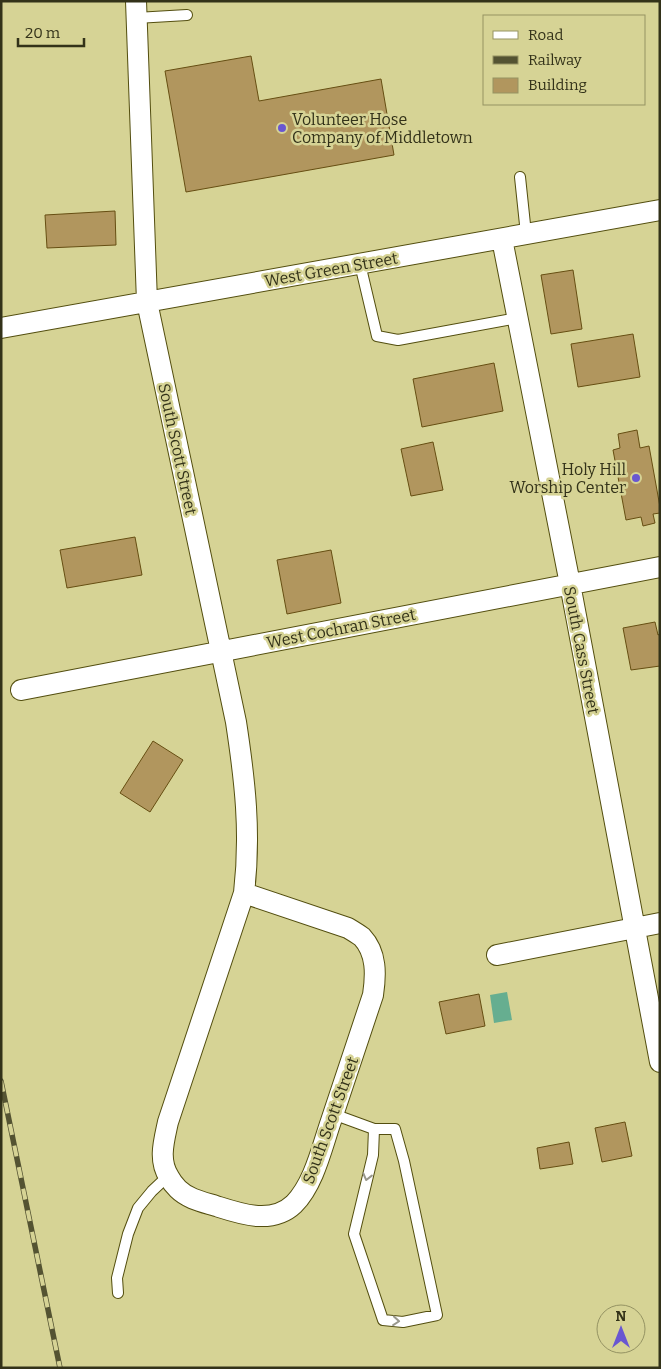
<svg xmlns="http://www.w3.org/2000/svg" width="661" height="1369" viewBox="0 0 661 1369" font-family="Bitter,serif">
	<rect width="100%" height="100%" fill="#d6d395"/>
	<!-- water -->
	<path fill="#66ae90" d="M507,992l5,28 -18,3 -4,-28z"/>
	<!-- building -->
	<path fill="#b1965e" stroke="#664e12" d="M251,56l8,45 122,-22 13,76 -208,37 -21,-121z
		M115,211l1,34 -69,3 -2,-33z
		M573,270l9,59 -31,5 -10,-59z
		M633,334l7,43 -62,10 -7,-43z
		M494,363l9,48 -81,16 -9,-48z
		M637,430l3,18 9,-2 11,61v6l-7,1 2,9 -12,3 -2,-9 -15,3 -13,-70 7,-2 -2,-14z
		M433,442l10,48 -32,6 -10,-47z
		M135,537l7,38 -75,13 -7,-38z
		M331,550l10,53 -54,11 -10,-54z
		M655,622l3,13 2,-1v32l-29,4 -8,-42z
		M153,741l30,19 -33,52 -30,-19z
		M479,994l6,32 -39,8 -7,-32z
		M625,1122l7,34 -30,6 -7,-34z
		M569,1142l4,22 -33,5 -3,-21z"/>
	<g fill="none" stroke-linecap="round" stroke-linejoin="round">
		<defs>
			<path id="service" d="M136,18l51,-3
				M520,177l6,57
				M360,264l17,72 21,4 119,-22
				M333,1114l41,15h21l9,32 33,154 -34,7 -20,-2 -29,-86 19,-79 1,-26
				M118,1293l-1,-15 11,-44 10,-26 14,-17 16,-15"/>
			<path id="minor" d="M136,1l11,301 89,420c9,59 15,111 8,171l-76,229c-4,19 -10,38 1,55 2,4 6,9 9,12 10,10 25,13 38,17 25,8 56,19 78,-2 20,-20 28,-57 37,-83 14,-42 28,-84 42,-126 3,-20 4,-42 -11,-58 -4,-3 -9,-6 -14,-9l-104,-35
				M502,239l68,345 90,478
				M1,328l659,-118
				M21,690l639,-123
				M497,955l163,-32"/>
		</defs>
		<!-- service casing -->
		<use href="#service" stroke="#534e0f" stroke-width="12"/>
		<!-- minor casing -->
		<use href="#minor" stroke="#534e0f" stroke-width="22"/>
		<!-- service -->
		<use href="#service" stroke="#fff" stroke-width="10"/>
		<!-- minor -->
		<use href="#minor" stroke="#fff" stroke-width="20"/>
		<defs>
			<path id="rail" d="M1,1081l59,287"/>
		</defs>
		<!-- rail casing -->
		<use href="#rail" stroke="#545332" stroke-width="5.5"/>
		<!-- rail -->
		<use href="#rail" stroke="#d6d395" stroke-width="4" stroke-dasharray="11" stroke-linecap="butt"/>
	</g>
	<!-- one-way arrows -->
	<defs><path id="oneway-chevron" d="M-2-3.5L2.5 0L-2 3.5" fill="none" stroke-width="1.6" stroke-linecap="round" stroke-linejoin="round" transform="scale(1.25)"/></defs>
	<g stroke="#99988c">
		<use href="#oneway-chevron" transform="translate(367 1177) rotate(104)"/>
		<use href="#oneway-chevron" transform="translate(396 1321) rotate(5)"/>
	</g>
	<!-- markers -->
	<g fill="#6957d1" stroke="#d6d395" stroke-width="2">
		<circle cx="282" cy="128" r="5"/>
		<circle cx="636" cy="478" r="5"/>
	</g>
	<g text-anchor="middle" stroke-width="5" stroke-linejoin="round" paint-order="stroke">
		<!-- poi labels -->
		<g font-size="16" fill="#333219" stroke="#d6d395" text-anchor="start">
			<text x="292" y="125">Volunteer Hose<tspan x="292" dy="18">Company of Middletown</tspan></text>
			<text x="626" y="475" text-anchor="end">Holy Hill<tspan x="626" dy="18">Worship Center</tspan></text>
		</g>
		<!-- street labels -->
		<g font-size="16" fill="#333219" stroke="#d6d395">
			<text transform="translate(331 269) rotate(-10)" y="6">West Green Street</text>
			<text transform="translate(178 449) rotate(78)" y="6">South Scott Street</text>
			<text transform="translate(341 628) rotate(-11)" y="6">West Cochran Street</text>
			<text transform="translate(582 650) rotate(79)" y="6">South Cass Street</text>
			<text transform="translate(330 1120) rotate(-70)" y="6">South Scott Street</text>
		</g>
	</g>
	<!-- border -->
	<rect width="661" height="1369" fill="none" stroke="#333219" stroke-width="5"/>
	<!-- legend -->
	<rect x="483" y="15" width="162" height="90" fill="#d6d395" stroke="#959363"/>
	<rect x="493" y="31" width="25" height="8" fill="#ffffff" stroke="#959363"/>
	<text x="528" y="40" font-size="15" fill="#333219">Road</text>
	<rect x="493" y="56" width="25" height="8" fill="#545332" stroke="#959363"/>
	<text x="528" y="65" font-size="15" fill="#333219">Railway</text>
	<rect x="493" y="78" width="25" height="15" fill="#b1965e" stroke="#959363"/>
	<text x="528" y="90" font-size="15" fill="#333219">Building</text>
	<!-- north arrow -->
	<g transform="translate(621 1329)"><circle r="24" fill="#d6d395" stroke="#959363"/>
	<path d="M0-4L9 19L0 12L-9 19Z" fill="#6957d1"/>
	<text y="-8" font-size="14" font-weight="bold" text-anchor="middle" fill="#333219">N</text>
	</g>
	<!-- scale -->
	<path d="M18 38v8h66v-8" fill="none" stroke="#333219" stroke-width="2.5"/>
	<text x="25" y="38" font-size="15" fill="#333219" stroke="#d6d395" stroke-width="4" paint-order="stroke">20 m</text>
</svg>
